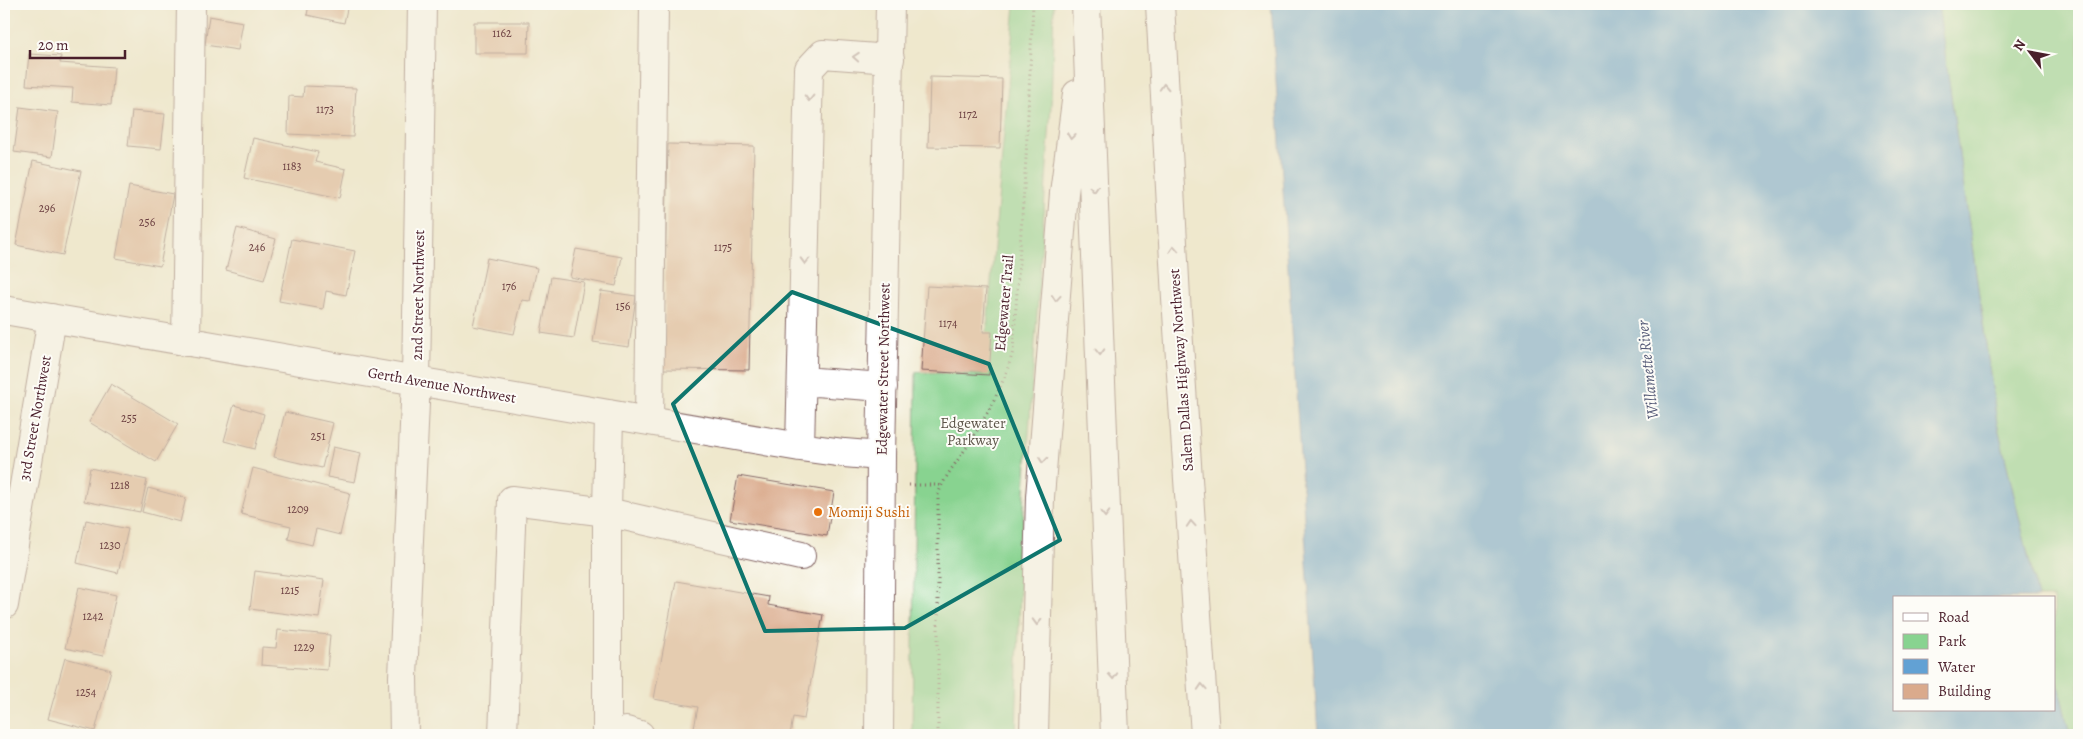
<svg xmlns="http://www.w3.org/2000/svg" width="2083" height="739" viewBox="0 0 2083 739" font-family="Alegreya,serif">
	<rect width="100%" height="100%" fill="#fdfcf7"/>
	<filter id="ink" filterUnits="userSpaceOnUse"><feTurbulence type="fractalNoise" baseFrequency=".02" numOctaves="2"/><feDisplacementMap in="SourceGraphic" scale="10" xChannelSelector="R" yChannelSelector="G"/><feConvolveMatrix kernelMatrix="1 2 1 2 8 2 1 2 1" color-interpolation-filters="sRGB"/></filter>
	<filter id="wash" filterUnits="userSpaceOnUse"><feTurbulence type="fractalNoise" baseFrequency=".0096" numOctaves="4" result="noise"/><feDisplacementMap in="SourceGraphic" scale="20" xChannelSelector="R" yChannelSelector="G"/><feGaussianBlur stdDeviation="1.12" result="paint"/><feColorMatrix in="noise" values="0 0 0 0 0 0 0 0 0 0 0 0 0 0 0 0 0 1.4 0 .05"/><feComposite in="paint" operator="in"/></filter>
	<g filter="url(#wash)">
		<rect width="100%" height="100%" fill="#efe8cd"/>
		<!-- green -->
		<path fill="#88d390" stroke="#69795e" d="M1015,4h39l-3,102 -30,445 -5,184h-104l4,-363 67,3z
			M1938,4h141v731h-9l-16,-68v-69h-16l-41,-175z"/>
		<!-- water -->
		<path fill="#62a1d4" stroke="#566080" d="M1271,4h667l59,419 41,175h-144v112h160v-43l16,68h-752z"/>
		<g id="blocks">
			<!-- building -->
			<path fill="#daaa8c" d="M309,4h39l-4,19 -37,-8z
				M209,16l34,6 -5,28 -33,-5z
				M474,22h55l-1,31h-54z
				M29,54l32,2 -1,7 54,4 -3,38 -39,-3 1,-14 -47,-3z
				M930,77l72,2 -2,69 -72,-1z
				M304,86l52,2 -3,49 -65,-3 1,-38 14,1z
				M20,107l38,5 -6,45 -38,-5z
				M132,111l33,3 -4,35 -33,-3z
				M253,138l65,14 -3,10 31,7 -6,29 -96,-20z
				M668,144l86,2 -5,224 -86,-1z
				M33,161l48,10 -18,84 -47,-10z
				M129,186l44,8 -13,72 -44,-8z
				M237,228l39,11 -12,41 -38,-10z
				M292,239l63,12 -9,44 -20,-4 -3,18 -44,-8z
				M576,249l46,8 -6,29 -46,-9z
				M487,258l50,10 -7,33 -8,-1 -8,34 -41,-8z
				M551,277l33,5 -10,56 -33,-5z
				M927,286l59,3 -3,43h9l-3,43 -68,-4z
				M601,291l35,5 -7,51 -36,-5z
				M111,384l67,40 -22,38 -67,-40z
				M234,405l30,9 -9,35 -31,-8z
				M285,412l48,11 -11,45 -48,-11z
				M333,447l28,6 -6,29 -28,-5z
				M90,468l57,12 -7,32 -56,-11z
				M253,468l97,25 -10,42 -24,-6 -4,16 -24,-6 3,-13 -50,-12z
				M738,476l96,16 -7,44 -97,-16z
				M148,488l38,10 -6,24 -38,-10z
				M86,520l42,9 -10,44 -41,-10z
				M255,571l69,9 -5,38 -69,-9z
				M676,581l93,16 -1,8 55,10 -19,104 -11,-2 -3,18 -97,-1 5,-27 -44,-8z
				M79,587l37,8 -13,61 -38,-8z
				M278,630l52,5 -3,35 -66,-5 1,-18 14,1z
				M65,658l46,12 -16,61 -47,-12z"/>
		</g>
	</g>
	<g filter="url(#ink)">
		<use href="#blocks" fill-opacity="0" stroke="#846564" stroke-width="1"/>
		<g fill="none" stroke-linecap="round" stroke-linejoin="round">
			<defs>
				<path id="minor" d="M4,310l796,137 44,6 37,3
					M186,342l5,-338
					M802,381l81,6
					M649,421l5,-417
					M800,447l9,-378 14,-15 67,5
					M4,605l48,-287
					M404,735l-1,-58 13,-297 6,-376
					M503,735l9,-235 95,12 194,44
					M607,735v-223l2,-98
					M611,735l15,-4 14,4"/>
				<path id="major" d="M879,735l2,-279 9,-452"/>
				<path id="highway" d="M1086,4l29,731
					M1160,4l16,294 29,437
					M1034,735l6,-238 24,-304 13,-99"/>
			</defs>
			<!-- minor casing -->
			<use href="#minor" stroke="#846564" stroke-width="30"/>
			<!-- major casing -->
			<use href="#major" stroke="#846564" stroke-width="30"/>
			<!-- highway casing -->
			<use href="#highway" stroke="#846564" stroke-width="30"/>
			<!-- path -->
			<path stroke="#846564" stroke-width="3" stroke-dasharray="1 4" stroke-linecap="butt" d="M909,485h32
				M938,735v-240c6,-19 20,-34 30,-50 19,-30 36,-60 45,-94l13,-193 7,-154"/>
			<!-- minor -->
			<use href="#minor" stroke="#fff" stroke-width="28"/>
			<!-- major -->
			<use href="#major" stroke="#fff" stroke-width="28"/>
			<!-- highway -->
			<use href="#highway" stroke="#fff" stroke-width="28"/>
		</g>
		<!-- one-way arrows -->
		<defs><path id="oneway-chevron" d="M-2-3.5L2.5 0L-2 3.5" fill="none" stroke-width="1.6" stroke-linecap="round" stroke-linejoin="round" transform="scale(1.25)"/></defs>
		<g stroke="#ae9aa0">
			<use href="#oneway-chevron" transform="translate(856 57) rotate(-176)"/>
			<use href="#oneway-chevron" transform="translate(1164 87) rotate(-93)"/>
			<use href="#oneway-chevron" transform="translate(809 98) rotate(91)"/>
			<use href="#oneway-chevron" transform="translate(1071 136) rotate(97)"/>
			<use href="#oneway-chevron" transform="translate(1094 189) rotate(87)"/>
			<use href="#oneway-chevron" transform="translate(1174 249) rotate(-93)"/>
			<use href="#oneway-chevron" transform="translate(805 261) rotate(91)"/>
			<use href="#oneway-chevron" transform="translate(1056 298) rotate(95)"/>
			<use href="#oneway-chevron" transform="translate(1100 352) rotate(88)"/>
			<use href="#oneway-chevron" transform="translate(1043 460) rotate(95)"/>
			<use href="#oneway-chevron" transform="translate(1105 514) rotate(88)"/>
			<use href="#oneway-chevron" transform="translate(1191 524) rotate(-94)"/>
			<use href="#oneway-chevron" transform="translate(1037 622) rotate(92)"/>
			<use href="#oneway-chevron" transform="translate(1113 676) rotate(87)"/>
			<use href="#oneway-chevron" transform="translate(1202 687) rotate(-94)"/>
		</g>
	</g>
	<!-- marked area -->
	<path d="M0 0H2083V739H0ZM792,292l197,72 71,176 -155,88 -140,3 -92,-227z" fill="#efe8cd" fill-opacity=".55" fill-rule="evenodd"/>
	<path fill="none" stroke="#0f766e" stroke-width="4" stroke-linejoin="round" d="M792,292l197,72 71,176 -155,88 -140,3 -92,-227z"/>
	<!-- markers -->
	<circle fill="#e8710a" stroke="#fdfcf7" stroke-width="2" cx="818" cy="512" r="5"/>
	<g text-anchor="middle" stroke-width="4" stroke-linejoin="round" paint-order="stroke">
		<!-- number labels -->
		<g font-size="12" fill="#6e4243">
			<text x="502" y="37">1162</text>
			<text x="325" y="113">1173</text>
			<text x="968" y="118">1172</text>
			<text x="292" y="170">1183</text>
			<text x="47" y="212">296</text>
			<text x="147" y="226">256</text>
			<text x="257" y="251">246</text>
			<text x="723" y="251">1175</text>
			<text x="509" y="290">176</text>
			<text x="623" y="310">156</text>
			<text x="948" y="327">1174</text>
			<text x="129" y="422">255</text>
			<text x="318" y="440">251</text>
			<text x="120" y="489">1218</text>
			<text x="298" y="513">1209</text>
			<text x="110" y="549">1230</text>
			<text x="290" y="594">1215</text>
			<text x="93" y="620">1242</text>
			<text x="304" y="651">1229</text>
			<text x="86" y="696">1254</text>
		</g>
		<!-- street labels -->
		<g font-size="15" fill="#4a1f2b" stroke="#fdfcf7">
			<text transform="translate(418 295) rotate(-89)" y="5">2nd Street Northwest</text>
			<text transform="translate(1004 303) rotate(-85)" y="5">Edgewater Trail</text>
			<text transform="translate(883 369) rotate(-89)" y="5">Edgewater Street Northwest</text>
			<text transform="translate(1181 370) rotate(-94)" y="5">Salem Dallas Highway Northwest</text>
			<text transform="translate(442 385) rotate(10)" y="5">Gerth Avenue Northwest</text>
			<text transform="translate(35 418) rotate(-80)" y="5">3rd Street Northwest</text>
		</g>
		<!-- park labels -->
		<g font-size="15" fill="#5d5549" stroke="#fdfcf7">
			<text x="973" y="428">Edgewater<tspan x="973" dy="17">Parkway</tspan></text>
		</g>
		<!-- food labels -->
		<g font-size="15" fill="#c56008" stroke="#fdfcf7" text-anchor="start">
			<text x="828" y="517">Momiji Sushi</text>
		</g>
		<!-- water labels -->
		<g font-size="16" font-style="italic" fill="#555a77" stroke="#fdfcf7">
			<text transform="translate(1647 370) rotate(-96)" y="6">Willamette River</text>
		</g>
	</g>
	<!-- margin -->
	<rect width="2083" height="739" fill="none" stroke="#fdfcf7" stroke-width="20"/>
	<!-- legend -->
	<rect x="1893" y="596" width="162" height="115" fill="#fdfcf7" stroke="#b5a4a5"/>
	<rect x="1903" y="613" width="25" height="8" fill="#ffffff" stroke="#b5a4a5"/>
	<text x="1938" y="622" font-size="15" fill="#4a1f2b">Road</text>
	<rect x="1903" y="634" width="25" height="15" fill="#88d390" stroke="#b5a4a5"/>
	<text x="1938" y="646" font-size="15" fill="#4a1f2b">Park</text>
	<rect x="1903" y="659" width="25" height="15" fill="#62a1d4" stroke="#b5a4a5"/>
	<text x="1938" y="672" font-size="15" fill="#4a1f2b">Water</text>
	<rect x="1903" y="684" width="25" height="15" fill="#daaa8c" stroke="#b5a4a5"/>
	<text x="1938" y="696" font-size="15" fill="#4a1f2b">Building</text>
	<!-- north arrow -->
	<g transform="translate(2030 52) rotate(302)" stroke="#fdfcf7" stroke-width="4" paint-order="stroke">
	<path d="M0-4L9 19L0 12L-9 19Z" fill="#4a1f2b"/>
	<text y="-8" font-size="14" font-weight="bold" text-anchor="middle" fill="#4a1f2b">N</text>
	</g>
	<!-- scale -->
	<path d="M30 50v8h95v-8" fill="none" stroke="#4a1f2b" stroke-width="2.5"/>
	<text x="38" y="50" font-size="15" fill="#4a1f2b" stroke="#fdfcf7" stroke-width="4" paint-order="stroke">20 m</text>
</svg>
